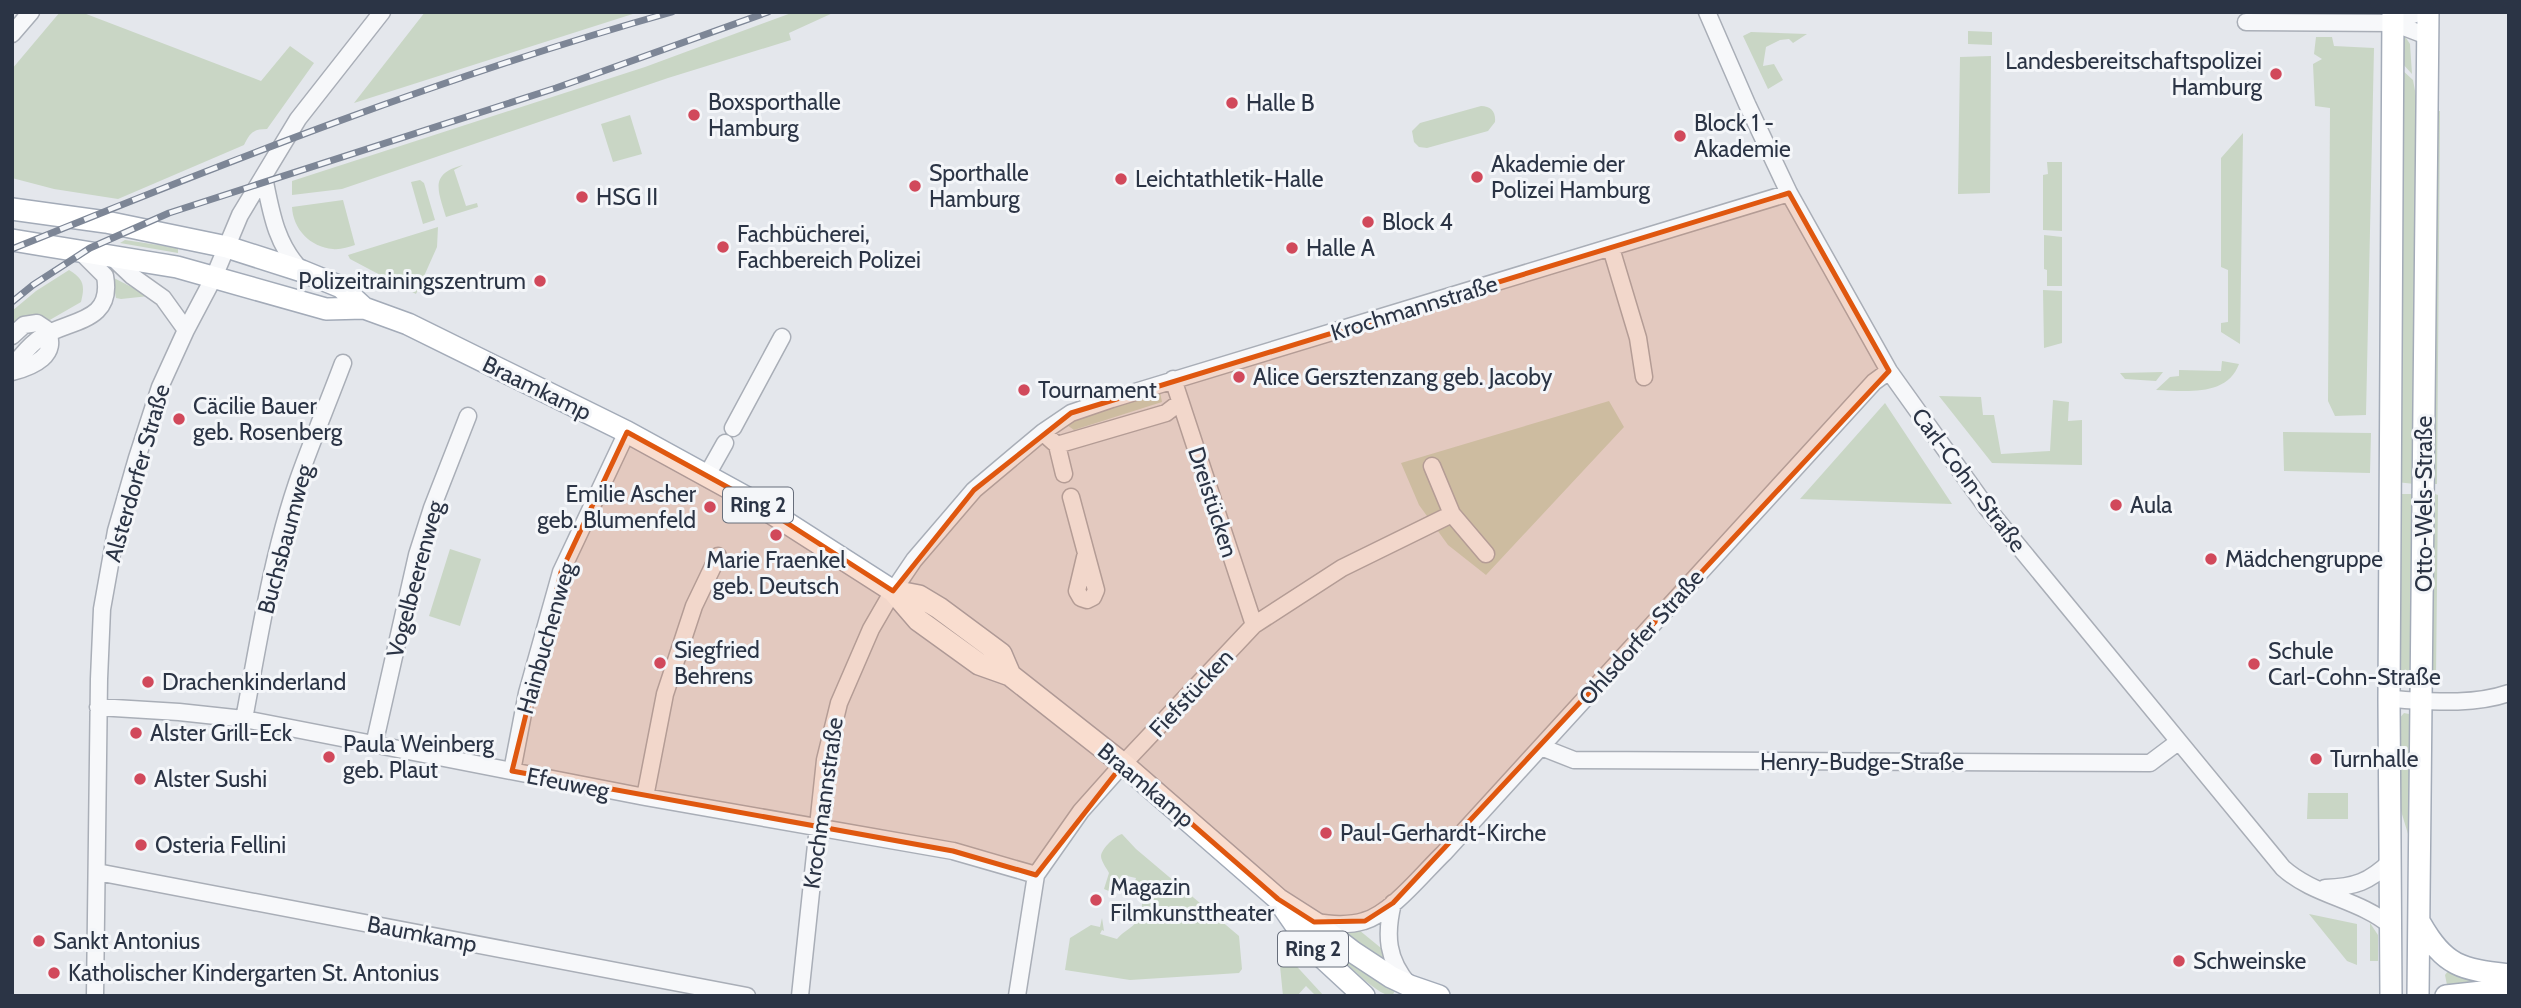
<svg xmlns="http://www.w3.org/2000/svg" width="2521" height="1008" viewBox="0 0 2521 1008" font-family="Cabin,sans-serif">
	<rect width="100%" height="100%" fill="#e4e7ec"/>
	<!-- green -->
	<path fill="#c9d6c5" d="M60,12h21l180,69 29,-35 24,17 -47,66c-14,0 -17,4 -23,16l-126,54 -64,-10 -42,-11v-109z
		M425,12h214l-285,91z
		M794,12h41l-46,21 2,7 -123,38 -326,111 -50,6v-14l353,-114z
		M1968,31l24,1v13l-24,-1z
		M1751,32l56,2 -14,9 -4,-4 -9,1 -14,7 -3,19 11,-2 9,16 -15,9 -25,-53z
		M2400,34l4,1 6,9 2,30 -11,-12z
		M2316,37h16l2,9 40,2 -8,367 -31,1 -7,-15 2,-293 -15,-2 -2,-42 9,-5 -8,-5z
		M1991,56l-1,137 -32,1 2,-137z
		M2401,69l12,11 5,27 -3,377 -19,-2z
		M1481,106c10,0 15,6 14,16l-7,9 -61,17 -8,-1 -5,-5 -2,-11 8,-8z
		M2436,111h4l-3,373h-4z
		M630,115l12,39 -29,8 -12,-38z
		M2243,133l-3,211 -19,-12v-9l7,-1v-52l-7,-3v-109z
		M2047,162h15v69l-19,-1v-55l5,-1z
		M463,165l-9,5 12,36 11,-3 1,4 -32,10c-8,-27 -17,-43 17,-52z
		M420,180l4,3 11,37 -12,4 -12,-42z
		M343,200l12,45c-7,2 -15,5 -22,4 -23,-2 -40,-20 -41,-42z
		M438,227l-1,20 -21,47 -66,-35 -2,-4z
		M2044,235l18,2v49h-15v-16l-3,-1z
		M125,240l53,8v5l-58,-10z
		M69,270c15,9 16,16 12,32l-33,19 -19,-5 -17,8v-13l24,-20z
		M112,277l37,19 -28,3 -5,-1z
		M2043,290l19,1v52l-18,5z
		M2222,361l17,3c-12,33 -54,27 -83,26l14,-13 9,-1v-6l42,1z
		M2163,372l-7,9 -31,-2 -5,-6z
		M1160,392l2,10 -88,28 -7,-5 22,-12z
		M1939,396l42,1 2,18h11l7,39 49,-3 3,-51 16,2 -1,19 14,-1v45l-90,-2z
		M1609,401l15,26 -138,148 -38,-30 -29,-40 -18,-42z
		M1885,403l67,101 -153,-5h1z
		M2283,432l88,1 -1,40 -86,-2z
		M2432,493l6,2 -2,182 -6,-9z
		M2397,494h19l-2,176 -5,7 -9,-3 -4,-8z
		M450,549l31,10 -21,67 -31,-10z
		M2404,713l5,1 5,5 -5,130 -1,-15 -10,-33 -1,-80z
		M2308,793h40v26h-41z
		M1122,834l14,15 103,87 3,33 -3,4 -109,7 -65,-10 5,-32 21,-13 9,2 2,-9 2,13 -2,-1 -2,4 17,5c10,-12 24,-12 25,-35 0,-9 -5,-14 -3,-22l-4,-1 1,-3 -9,-2 -2,6 -8,3 -6,7 -7,-3 5,-16c-2,-4 -8,-12 -8,-17 1,-8 14,-20 21,-22z
		M2309,914l48,10v41l-10,-4z
		M2370,923l8,12v26h-8z
		M1359,930l22,18 5,16 -45,-32z
		M1321,938l75,51 -4,7c-18,-1 -57,-45 -71,-58z
		M1278,946l46,50h-8l-10,-10 -9,10h-14z
		M2448,971l30,12 -31,2 -2,-10z"/>
	<g fill="none" stroke-linecap="round" stroke-linejoin="round">
		<defs>
			<path id="minor" d="M1707,12l40,92 42,89 100,178 98,137 296,360c31,28 76,31 108,58
				M2246,22l147,1 34,13
				M2393,23l27,-11
				M12,34l19,-22
				M264,177c7,35 12,68 38,94
				M1611,248l27,90 6,39
				M112,257l20,19 31,22 23,32
				M12,336l12,-11 13,-2 9,6c15,26 -14,38 -34,43
				M12,366c9,-9 17,-21 28,-28 28,-19 74,-14 65,-62l-24,-24
				M1173,379l81,246
				M733,428l49,-91
				M1049,438l8,7 7,29
				M1057,445l109,-32 13,-10
				M1432,466l20,48 34,40
				M707,475l18,-32
				M1071,497l15,56 -9,38 4,7 6,2 6,-3 3,-7 -10,-37
				M2389,699c39,2 82,7 120,-6
				M98,707l81,5 65,7 401,78 308,54 83,24
				M244,719c15,-79 27,-159 53,-236 14,-40 31,-80 46,-120
				M374,745l43,-190 15,-47 36,-92
				M1541,747l33,13 576,3 28,-21
				M512,771l15,-78 34,-121 66,-140
				M645,797l20,-103 29,-88 24,-50
				M97,872l650,124
				M2325,888c30,-1 44,-6 66,-27
				M1393,903c-8,32 -6,57 16,82
				M1314,922c16,2 34,4 50,-1 28,-8 59,-48 80,-68l430,-471 15,-11
				M95,996l4,-317 3,-70 14,-78 21,-73 23,-71 26,-57 28,-53 26,-62 58,-96 84,-107
				M800,996l25,-236 14,-57 32,-74 22,-38 21,-31 60,-70 69,-58 28,-19 41,-14 677,-206
				M1017,996l19,-121 45,-64 42,-47 131,-139 88,-57 110,-54"/>
			<path id="major" d="M12,209l94,13 121,25 75,24 39,16 23,21
				M12,240l165,27 149,42 38,-1 44,16 219,108 124,68 142,91 25,29 61,44 31,11 113,89 155,135 36,23 39,30 38,25 19,9 29,10
				M893,591l26,5 20,12 62,46 9,21
				M1281,904l29,42 54,50
				M2420,923c25,44 41,46 89,52
				M2391,996l-2,-297 4,-687
				M2418,996l10,-984
				M2446,996l63,-7"/>
		</defs>
		<!-- minor casing -->
		<use href="#minor" stroke="#a9aeb7" stroke-width="19"/>
		<!-- major casing -->
		<use href="#major" stroke="#a3abb8" stroke-width="24"/>
		<!-- minor -->
		<use href="#minor" stroke="#f7f8fa" stroke-width="16"/>
		<!-- major -->
		<use href="#major" stroke="#fff" stroke-width="21"/>
		<defs>
			<path id="rail" d="M12,249c216,-88 435,-174 660,-237
				M12,302l21,-17 57,-37 79,-35 387,-125 212,-76"/>
		</defs>
		<!-- rail casing -->
		<use href="#rail" stroke="#7d8696" stroke-width="7"/>
		<!-- rail -->
		<use href="#rail" stroke="#f4f6f9" stroke-width="4.5" stroke-dasharray="13" stroke-linecap="butt"/>
	</g>
	<!-- marked area -->
	<path fill="#df570f" fill-opacity="0.2" stroke="#df570f" stroke-width="5" stroke-linejoin="round" d="M1789,193l100,178 -496,532 -28,18 -51,1 -36,-23 -155,-135 -87,111 -83,-24 -441,-80 49,-199 66,-140 124,68 142,91 81,-101 97,-77z"/>
	<!-- markers -->
	<g fill="#d1495b" stroke="#f4f6f9" stroke-width="2.5">
		<circle cx="2276" cy="74" r="7"/>
		<circle cx="1232" cy="103" r="7"/>
		<circle cx="694" cy="115" r="7"/>
		<circle cx="1680" cy="136" r="7"/>
		<circle cx="1477" cy="177" r="7"/>
		<circle cx="1121" cy="179" r="7"/>
		<circle cx="915" cy="186" r="7"/>
		<circle cx="582" cy="197" r="7"/>
		<circle cx="1368" cy="222" r="7"/>
		<circle cx="723" cy="247" r="7"/>
		<circle cx="1292" cy="248" r="7"/>
		<circle cx="540" cy="281" r="7"/>
		<circle cx="1239" cy="377" r="7"/>
		<circle cx="1024" cy="390" r="7"/>
		<circle cx="179" cy="419" r="7"/>
		<circle cx="2116" cy="505" r="7"/>
		<circle cx="710" cy="507" r="7"/>
		<circle cx="776" cy="535" r="7"/>
		<circle cx="2211" cy="559" r="7"/>
		<circle cx="660" cy="663" r="7"/>
		<circle cx="2254" cy="664" r="7"/>
		<circle cx="148" cy="682" r="7"/>
		<circle cx="136" cy="733" r="7"/>
		<circle cx="329" cy="757" r="7"/>
		<circle cx="2316" cy="759" r="7"/>
		<circle cx="140" cy="779" r="7"/>
		<circle cx="1326" cy="833" r="7"/>
		<circle cx="141" cy="845" r="7"/>
		<circle cx="1096" cy="900" r="7"/>
		<circle cx="39" cy="941" r="7"/>
		<circle cx="2179" cy="961" r="7"/>
		<circle cx="54" cy="973" r="7"/>
	</g>
	<g text-anchor="middle" stroke-width="6" stroke-linejoin="round" paint-order="stroke">
		<!-- shield labels -->
		<g fill="#f4f6f9" stroke="#676e7b" stroke-width="2">
			<rect x="723" y="487.5" width="70" height="35" rx="5"/>
			<rect x="1278" y="931.5" width="70" height="35" rx="5"/>
		</g>
		<g font-size="21" font-weight="bold" fill="#2b3445">
			<text x="758" y="512">Ring 2</text>
			<text x="1313" y="956">Ring 2</text>
		</g>
		<!-- poi labels -->
		<g font-size="23" fill="#2b3445" stroke="#f4f6f9" text-anchor="start">
			<text x="2262" y="69" text-anchor="end">Landesbereitschaftspolizei<tspan x="2262" dy="26">Hamburg</tspan></text>
			<text x="708" y="110">Boxsporthalle<tspan x="708" dy="26">Hamburg</tspan></text>
			<text x="1246" y="111">Halle B</text>
			<text x="1694" y="131">Block 1 -<tspan x="1694" dy="26">Akademie</tspan></text>
			<text x="1491" y="172">Akademie der<tspan x="1491" dy="26">Polizei Hamburg</tspan></text>
			<text x="929" y="181">Sporthalle<tspan x="929" dy="26">Hamburg</tspan></text>
			<text x="1135" y="187">Leichtathletik-Halle</text>
			<text x="596" y="205">HSG II</text>
			<text x="1382" y="230">Block 4</text>
			<text x="737" y="242">Fachbücherei,<tspan x="737" dy="26">Fachbereich Polizei</tspan></text>
			<text x="1306" y="256">Halle A</text>
			<text x="526" y="289" text-anchor="end">Polizeitrainingszentrum</text>
			<text x="1253" y="385">Alice Gersztenzang geb. Jacoby</text>
			<text x="1038" y="398">Tournament</text>
			<text x="193" y="414">Cäcilie Bauer<tspan x="193" dy="26">geb. Rosenberg</tspan></text>
			<text x="696" y="502" text-anchor="end">Emilie Ascher<tspan x="696" dy="26">geb. Blumenfeld</tspan></text>
			<text x="2130" y="513">Aula</text>
			<text x="2225" y="567">Mädchengruppe</text>
			<text x="776" y="568" text-anchor="middle">Marie Fraenkel<tspan x="776" dy="26">geb. Deutsch</tspan></text>
			<text x="674" y="658">Siegfried<tspan x="674" dy="26">Behrens</tspan></text>
			<text x="2268" y="659">Schule<tspan x="2268" dy="26">Carl-Cohn-Straße</tspan></text>
			<text x="162" y="690">Drachenkinderland</text>
			<text x="150" y="741">Alster Grill-Eck</text>
			<text x="343" y="752">Paula Weinberg<tspan x="343" dy="26">geb. Plaut</tspan></text>
			<text x="2330" y="767">Turnhalle</text>
			<text x="154" y="787">Alster Sushi</text>
			<text x="1340" y="841">Paul-Gerhardt-Kirche</text>
			<text x="155" y="853">Osteria Fellini</text>
			<text x="1110" y="895">Magazin<tspan x="1110" dy="26">Filmkunsttheater</tspan></text>
			<text x="53" y="949">Sankt Antonius</text>
			<text x="2193" y="969">Schweinske</text>
			<text x="68" y="981">Katholischer Kindergarten St. Antonius</text>
		</g>
		<!-- street labels -->
		<g font-size="23" fill="#2b3445" stroke="#f4f6f9">
			<text transform="translate(1414 308) rotate(-17)" y="8">Krochmannstraße</text>
			<text transform="translate(537 388) rotate(26)" y="8">Braamkamp</text>
			<text transform="translate(137 473) rotate(-74)" y="8">Alsterdorfer Straße</text>
			<text transform="translate(1969 480) rotate(53)" y="8">Carl-Cohn-Straße</text>
			<text transform="translate(1213 502) rotate(72)" y="8">Dreistücken</text>
			<text transform="translate(2424 504) rotate(-90)" y="8">Otto-Wels-Straße</text>
			<text transform="translate(285 539) rotate(-75)" y="8">Buchsbaumweg</text>
			<text transform="translate(415 579) rotate(-75)" y="8">Vogelbeerenweg</text>
			<text transform="translate(1641 637) rotate(-48)" y="8">Ohlsdorfer Straße</text>
			<text transform="translate(546 638) rotate(-74)" y="8">Hainbuchenweg</text>
			<text transform="translate(1191 693) rotate(-47)" y="8">Fiefstücken</text>
			<text x="1862" y="770">Henry-Budge-Straße</text>
			<text transform="translate(568 783) rotate(11)" y="8">Efeuweg</text>
			<text transform="translate(1146 785) rotate(40)" y="8">Braamkamp</text>
			<text transform="translate(823 803) rotate(-82)" y="8">Krochmannstraße</text>
			<text transform="translate(422 934) rotate(11)" y="8">Baumkamp</text>
		</g>
	</g>
	<!-- border -->
	<rect width="2521" height="1008" fill="none" stroke="#2b3445" stroke-width="28"/>
</svg>
